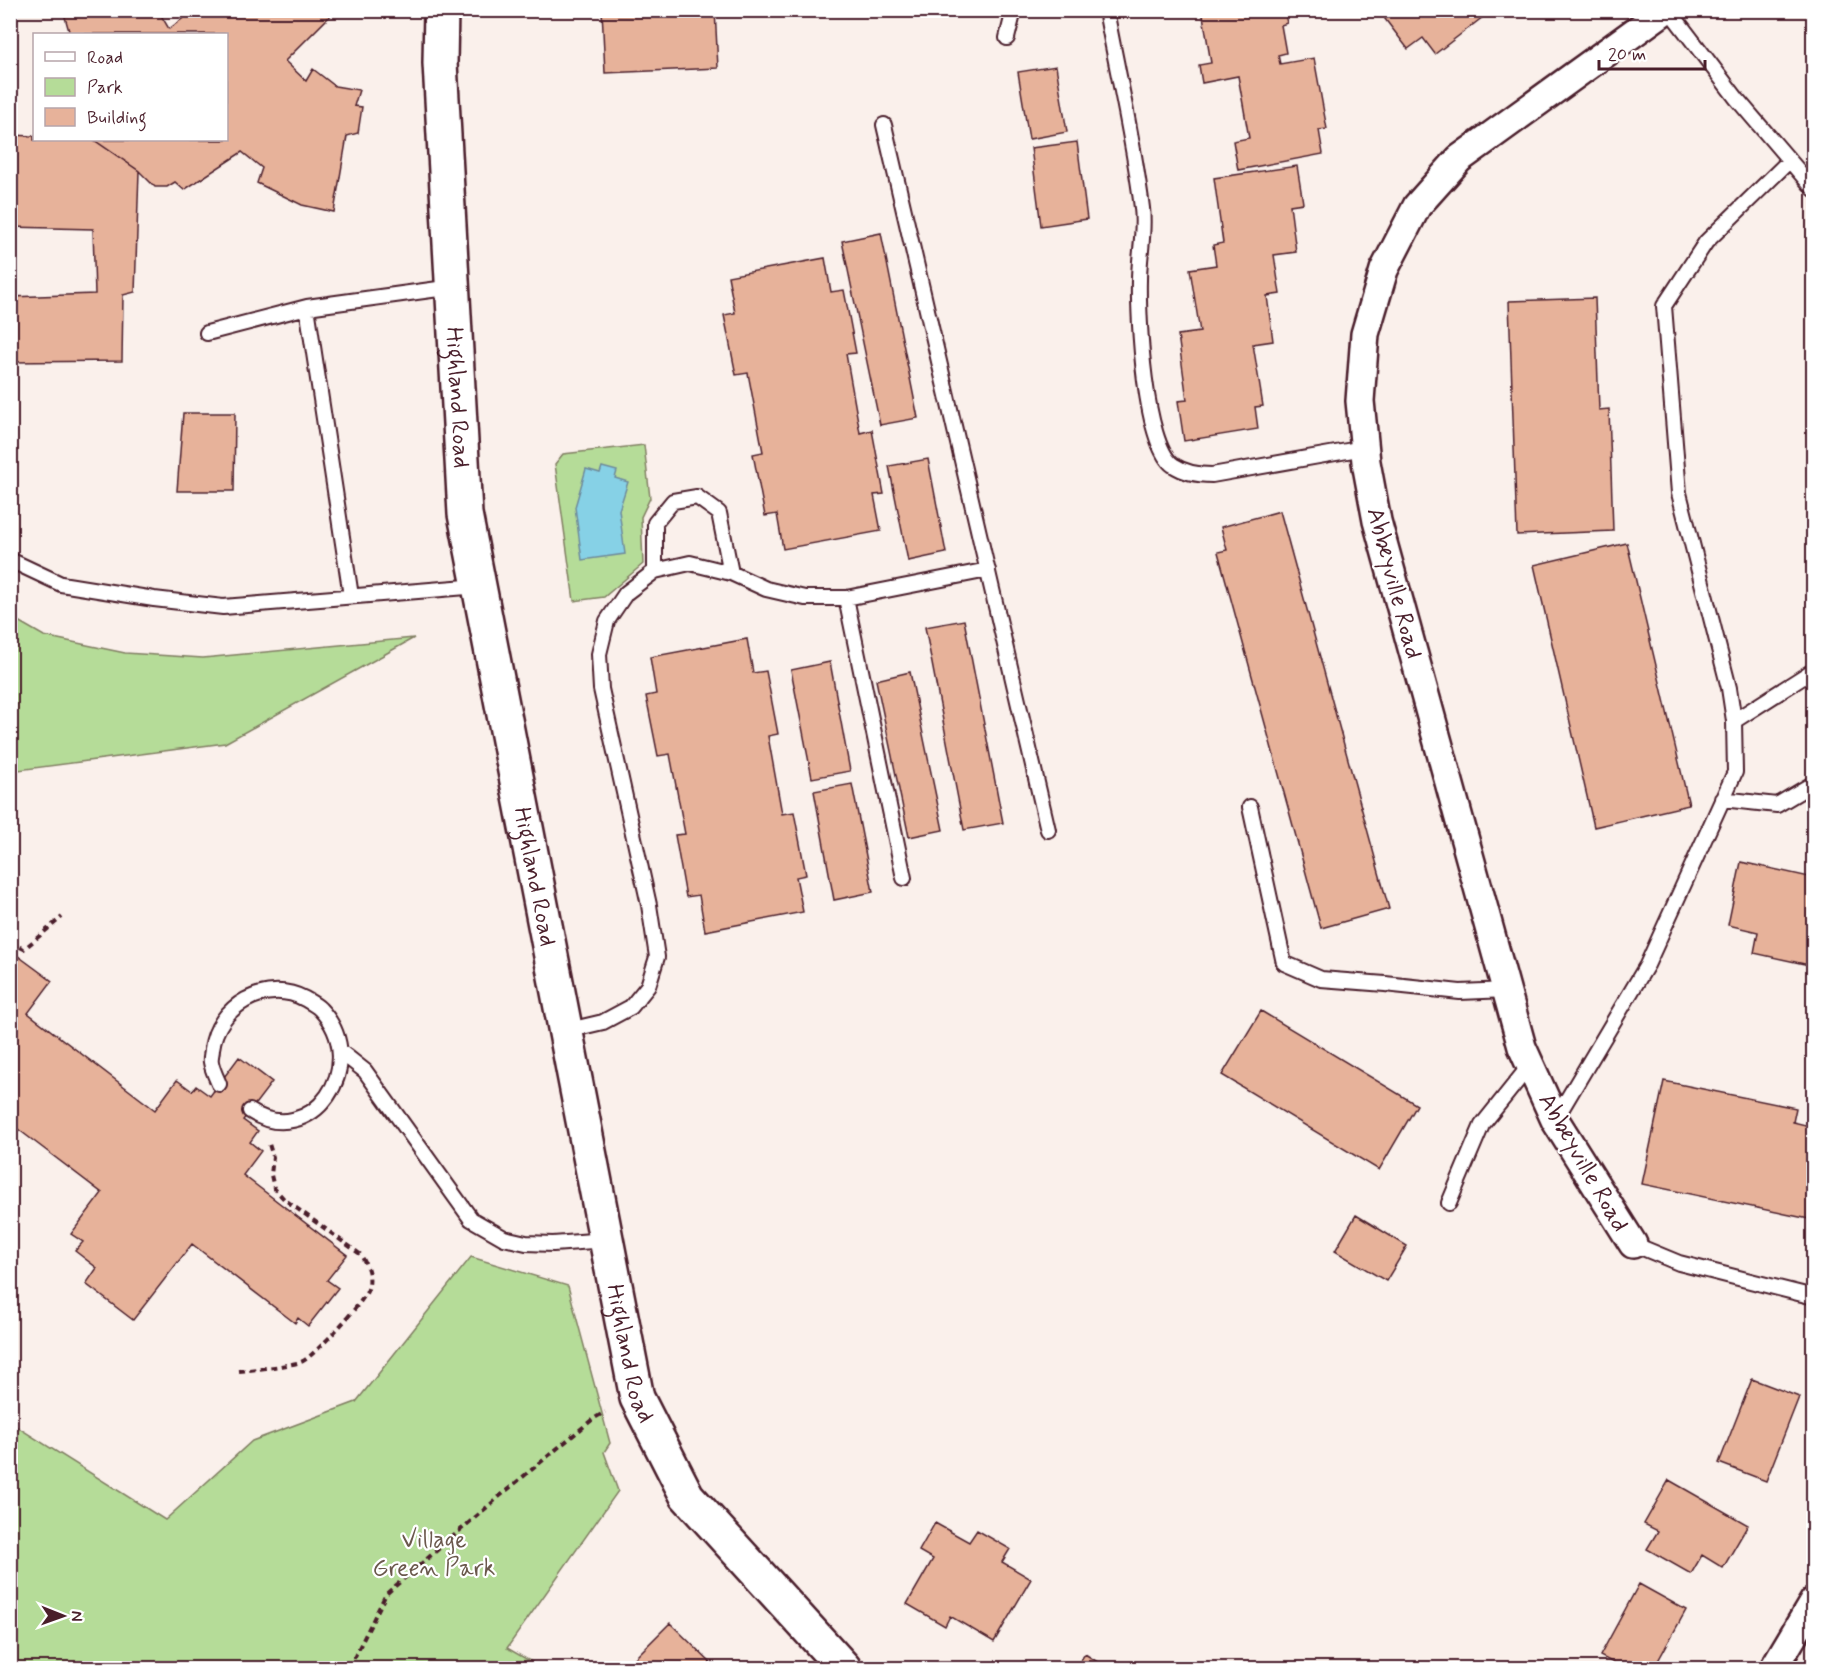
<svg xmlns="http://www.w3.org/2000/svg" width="1824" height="1679" viewBox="0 0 1824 1679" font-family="Mynerve,sans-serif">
	<rect width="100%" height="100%" fill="#faf0eb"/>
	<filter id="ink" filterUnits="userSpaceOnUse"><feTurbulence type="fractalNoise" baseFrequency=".0167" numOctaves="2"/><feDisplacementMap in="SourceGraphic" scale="12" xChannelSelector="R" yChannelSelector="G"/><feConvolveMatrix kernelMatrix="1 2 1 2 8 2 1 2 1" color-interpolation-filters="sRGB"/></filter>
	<g filter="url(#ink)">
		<!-- green -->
		<path fill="#b5dc98" stroke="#807e62" stroke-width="1.5" d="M644,445l6,53 -9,19 2,47 -39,33 -30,4 -19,-137 8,-10z
			M11,617l33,19 81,17 78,5 211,-20 -189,105 -214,28z
			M471,1257l97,29 42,157 -6,9 14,39 -111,157 35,20h-531v-245l154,97 87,-79 104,-39z"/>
		<!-- water -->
		<path fill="#86d1e6" stroke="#6e8a9b" stroke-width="1.5" d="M602,467l15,4 -2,7 13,4 -9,28 6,44 -43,6 -7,-53 11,-38 14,4z"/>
		<!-- building -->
		<path fill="#e7b29a" stroke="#4a1f2b" stroke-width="1.5" d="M63,10h95l11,19 25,-19h142l-51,51 21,20 7,-12 22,17 24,4 -5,16 8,1 -4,26 -11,3 -13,76 -32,-7 -45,-22 5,-15 -20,-16 -58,38 -9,-8 -8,5h-12l-16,-16 -45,-31h132v-106h-163l6,-3z
			M602,10h113l3,58 -113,5z
			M1202,10h82l3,13 -6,2 5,28 -8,2 2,9 34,-6 13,71 -8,1 4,24 -85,16 -5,-29 16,-3 -11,-62 -36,7 -3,-18 12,-2z
			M1396,10h96l-57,44 -12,-16 -15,11 -23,-30z
			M1056,66l11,66 -38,7 -11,-67z
			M10,135l24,1v4h60l45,31 -4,121 -12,3 -1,66 -112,1v-65l85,-3 -2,-65 -83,-2z
			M1077,142l10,77 -46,7 -10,-78z
			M1297,166l6,37 -13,2 6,47 -22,3 6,39 -13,2 6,45 -20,3 10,62 -8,1 3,22 -74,12 -6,-40 9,-1 -9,-65 22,-3 -10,-63 26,-4 -3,-20 10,-2 -9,-65z
			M881,233l37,185 -38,7 -38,-184z
			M825,258l6,34 13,-2 12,63 -10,1 14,79 12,-3 12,64 -10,1 7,36 -98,18 -6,-35 -12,2 -12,-62 10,-2 -15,-79 -12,2 -12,-60 11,-2 -7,-37z
			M1595,298l4,112 10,-1 4,122 -96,4 -8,-234z
			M183,413h52l-1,78h-57z
			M928,459l18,94 -38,8 -19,-95z
			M1280,511l109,398 -68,19 -103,-376 9,-2 -6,-23z
			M1627,543l62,262 -95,22 -60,-262z
			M964,620l39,203 -39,7 -39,-203z
			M747,639l6,34 13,-2 12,63 -10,2 14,78 12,-2 12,63 -10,2 7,35 -98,19 -6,-36 -13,2 -11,-62 10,-1 -15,-80 -12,2 -12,-60 10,-2 -6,-37z
			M830,662l20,109 -38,7 -21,-108z
			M910,672l33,158 -34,7 -33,-157z
			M852,784l21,108 -39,8 -20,-109z
			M1741,862l73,16v88l-60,-13 4,-21 -30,-7z
			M10,950l42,31 -24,32 127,97 22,-30 15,11 4,-5 14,10 29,-39 33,25 -29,38 15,11 -8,11 11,9 -18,24 104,80 -20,25 11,8 -30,38 -10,-8 -3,5 -103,-79 -59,76 -47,-36 11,-16 -22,-17 8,-9 -12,-8 31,-41 -92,-70z
			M1261,1011l156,94 -38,65 -157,-95z
			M1664,1081l132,27 -3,14 21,5v93l-172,-36z
			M1356,1215l51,31 -21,35 -51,-30z
			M1752,1379l47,18 -33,84 -47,-18z
			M1669,1480l79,45 -25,43 -21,-13 -11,19 -44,-25 11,-18 -14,-7z
			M935,1523l34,19 8,-12 33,19 -8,13 29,17 -37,63 -44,-26 -5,10 -38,-22 26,-45 -14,-8z
			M1639,1584l47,26 -32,58h-31l-23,-12z
			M670,1623l46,45h-81l-5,-5z
			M1085,1654l22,14h-32z"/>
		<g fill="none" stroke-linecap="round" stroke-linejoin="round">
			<defs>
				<path id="lane" d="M1106,10c12,65 28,132 36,198 3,24 -3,48 -3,72 -1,37 5,164 34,185 12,8 26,10 39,10l152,-27
					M1669,10l68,89 77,90
					M1007,38l7,-28
					M884,125l164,705
					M307,307l146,-20
					M207,333l100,-26 44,289
					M10,560l51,24 93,15 69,8 256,-21
					M655,571v-48l18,-22 24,-4 22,16 12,60
					M846,598l58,280
					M1734,721l80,-51
					M1722,799l55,6 37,-22
					M1250,807l34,156 37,16 64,5 75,8 47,-2
					M565,1031l38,-9 28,-15 17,-21 9,-29 -8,-52 -48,-216 -2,-35 8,-33 19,-28 29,-22 35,-8 41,10 35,16 39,9h41l142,-28
					M341,1052l24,19 106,148 33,19 22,5 27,1 53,-4
					M219,1084c-3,-7 -7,-15 -8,-22 -1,-4 1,-9 1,-13 5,-43 54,-71 93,-50 5,3 11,6 15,10 53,56 -10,142 -70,102
					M1555,1120l92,-155 88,-193 -1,-51 -5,-33 -50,-195 -15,-187 42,-64 83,-81
					M1449,1203l33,-78 48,-60
					M1633,1244l46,19 135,34"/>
				<path id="street" d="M1633,1244l-78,-124 -33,-73 -145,-526 -11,-59 -6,-61 5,-67 19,-64 33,-64 42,-47 206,-149
					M1774,1668l40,-67"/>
				<g id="secondary">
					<path id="s1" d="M441,10l-1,53 25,451 172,884 50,98 157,172"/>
				</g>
			</defs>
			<!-- lane casing -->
			<use href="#lane" stroke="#4a1f2b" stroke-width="18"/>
			<!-- street casing -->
			<use href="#street" stroke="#4a1f2b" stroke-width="32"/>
			<!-- secondary casing -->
			<use href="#secondary" stroke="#4a1f2b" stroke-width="38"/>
			<!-- path -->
			<path stroke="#4a1f2b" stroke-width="4" stroke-dasharray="6 4.5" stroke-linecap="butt" d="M10,942l14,7 38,-32
				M239,1371c12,-1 57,-6 64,-10 13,-7 61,-59 65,-72 4,-12 -1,-25 -8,-35l-76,-55 -10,-11 -3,-13 2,-18 -4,-13
				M349,1668l37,-74 121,-104 86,-71 12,-7"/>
			<!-- lane -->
			<use href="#lane" stroke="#fff" stroke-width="14"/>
			<!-- street -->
			<use href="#street" stroke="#fff" stroke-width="27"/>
			<!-- secondary -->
			<use href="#secondary" stroke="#fff" stroke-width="33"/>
		</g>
	</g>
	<g text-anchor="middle" stroke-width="4.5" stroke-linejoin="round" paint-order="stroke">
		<!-- street labels -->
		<g font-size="24" fill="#4a1f2b" stroke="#fff">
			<text dy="8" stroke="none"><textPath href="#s1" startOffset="388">Highland Road</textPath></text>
			<text transform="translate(1395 583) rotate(75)" y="8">Abbeyville Road</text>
			<text dy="8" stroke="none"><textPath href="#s1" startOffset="874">Highland Road</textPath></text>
			<text transform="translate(1584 1162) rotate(60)" y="8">Abbeyville Road</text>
			<text dy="8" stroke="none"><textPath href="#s1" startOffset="1360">Highland Road</textPath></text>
		</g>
		<!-- park labels -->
		<g font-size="24" fill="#6a584c" stroke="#fff">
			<text x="434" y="1547">Village<tspan x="434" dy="28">Green Park</tspan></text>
		</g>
	</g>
	<!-- margin -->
	<rect width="1824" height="1679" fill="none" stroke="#fff" stroke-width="36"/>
	<rect x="18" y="18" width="1788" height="1643" fill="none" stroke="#4a1f2b" stroke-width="2" filter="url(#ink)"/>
	<!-- legend -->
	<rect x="33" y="33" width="195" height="108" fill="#ffffff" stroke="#b7a5aa" stroke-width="1.5"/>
	<rect x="45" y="52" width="30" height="9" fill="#ffffff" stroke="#b7a5aa" stroke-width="1.5"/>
	<text x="87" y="63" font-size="18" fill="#4a1f2b">Road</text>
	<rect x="45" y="78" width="30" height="18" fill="#b5dc98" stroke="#b7a5aa" stroke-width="1.5"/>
	<text x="87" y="93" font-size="18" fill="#4a1f2b">Park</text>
	<rect x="45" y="108" width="30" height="18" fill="#e7b29a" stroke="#b7a5aa" stroke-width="1.5"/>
	<text x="87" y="123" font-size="18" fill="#4a1f2b">Building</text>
	<!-- north arrow -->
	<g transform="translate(63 1616) rotate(91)" stroke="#ffffff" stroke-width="4.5" paint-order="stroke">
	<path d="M0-4.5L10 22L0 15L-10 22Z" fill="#4a1f2b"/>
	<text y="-9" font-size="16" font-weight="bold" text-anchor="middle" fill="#4a1f2b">N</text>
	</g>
	<!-- scale -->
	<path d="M1599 60v9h106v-9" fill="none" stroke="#4a1f2b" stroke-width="3"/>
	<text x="1608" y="60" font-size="18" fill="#4a1f2b" stroke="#ffffff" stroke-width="4.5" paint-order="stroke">20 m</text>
</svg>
